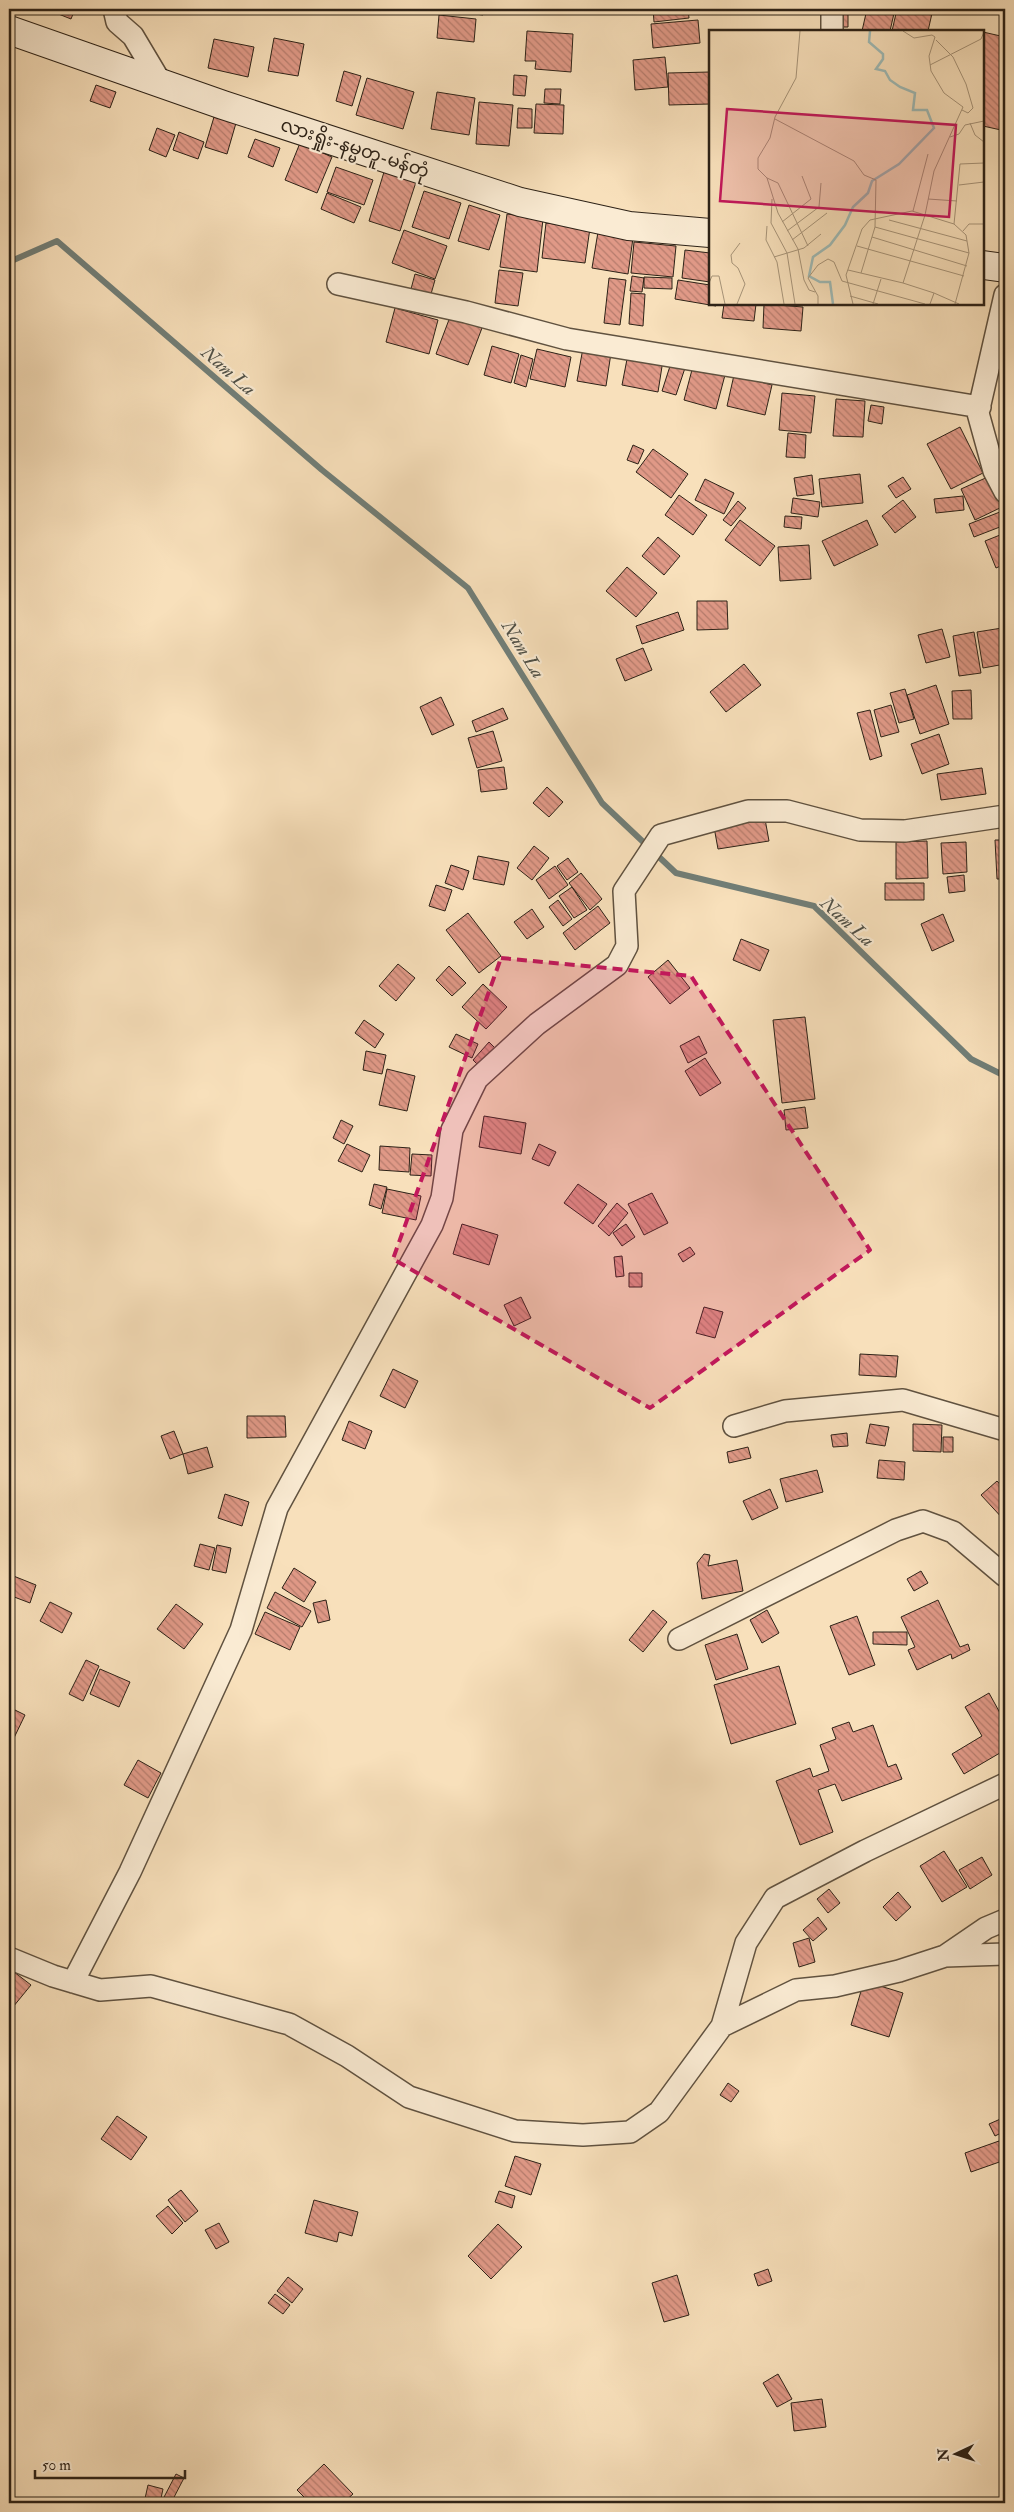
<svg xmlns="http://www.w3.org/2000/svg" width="1014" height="2512" viewBox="0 0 1014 2512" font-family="'IM FELL Double Pica','Noto Sans Myanmar',serif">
	<defs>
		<pattern id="building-back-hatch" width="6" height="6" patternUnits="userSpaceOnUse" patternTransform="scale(1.25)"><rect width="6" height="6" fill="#e09987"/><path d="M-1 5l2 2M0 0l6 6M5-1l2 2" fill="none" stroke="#b67c6d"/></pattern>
	</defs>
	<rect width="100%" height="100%" fill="#f8e0bb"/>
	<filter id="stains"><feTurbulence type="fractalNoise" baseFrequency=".004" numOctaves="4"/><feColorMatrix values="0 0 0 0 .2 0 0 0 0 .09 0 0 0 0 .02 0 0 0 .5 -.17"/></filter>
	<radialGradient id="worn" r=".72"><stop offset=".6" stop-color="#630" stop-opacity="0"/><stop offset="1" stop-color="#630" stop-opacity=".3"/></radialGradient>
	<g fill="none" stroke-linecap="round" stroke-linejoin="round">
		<!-- stream -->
		<path stroke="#717e77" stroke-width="6" d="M9,262l48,-21 265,229 146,118 134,215 74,70 138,33 157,153 34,17"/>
	</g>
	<!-- building -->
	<path fill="url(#building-back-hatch)" stroke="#2d2217" d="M46,9h29l-4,10z
		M143,9h16l-1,5 -15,-2z
		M377,9h35v2l-35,1z
		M457,9h27l-1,6 -26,-3z
		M653,9h35l1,9 -35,4z
		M831,9h17v18h-17z
		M867,9h28l-5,22h-28z
		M897,9h36l-5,22h-36z
		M439,15l37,4 -2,23 -37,-4z
		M698,20l2,23 -47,5 -2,-24z
		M527,31l46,3 -2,38 -36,-3 1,-8h-11z
		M983,32l22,5v73l-4,20 -18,-4z
		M274,38l30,6 -6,32 -30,-5z
		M214,39l40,8 -6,30 -40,-9z
		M665,57l3,30 -33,3 -2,-30z
		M344,71l17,5 -9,30 -16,-5z
		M710,72v32l-41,1 -1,-32z
		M514,75l13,1 -2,20 -12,-1z
		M367,78l47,14 -11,37 -47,-14z
		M96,85l20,7 -6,16 -20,-7z
		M545,89h16l-1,15 -16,-1z
		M437,92l38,6 -6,37 -38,-6z
		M479,102l34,3 -4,41 -33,-2z
		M536,104l28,1 -1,29 -29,-1z
		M518,108l14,1v19h-15z
		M214,117l22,6 -9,31 -22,-7z
		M157,128l18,7 -9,22 -17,-7z
		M179,132l25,10 -6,17 -25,-9z
		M255,139l25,9 -7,19 -25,-10z
		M300,143l32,14 -15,36 -32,-13z
		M336,167l37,13 -9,25 -37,-13z
		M384,172l32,10 -16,49 -31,-10z
		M424,191l37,12 -12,36 -37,-12z
		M327,193l34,14 -7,16 -33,-14z
		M469,205l31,10 -11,35 -31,-9z
		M507,214l36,5 -6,53 -37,-5z
		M546,223l44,5 -5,35 -43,-5z
		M404,230l43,16 -12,33 -43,-16z
		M598,232l35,6 -5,36 -36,-6z
		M634,242l42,4 -3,31 -42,-4z
		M685,250l25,3v29l-28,-4z
		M499,270l24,3 -5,33 -23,-3z
		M415,274l20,6 -4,14 -20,-5z
		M632,276l12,2 -2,14 -12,-1z
		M644,277l28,1v11l-28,-1z
		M609,278l17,2 -6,45 -16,-2z
		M678,280l32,5v19h6v2l-41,-7z
		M631,293l14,1 -2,32 -14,-2z
		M724,304h32l-2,17 -32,-3z
		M764,304l39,3 -2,24 -38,-3z
		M395,308l43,12 -9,34 -43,-12z
		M450,317l32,11 -14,37 -32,-11z
		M492,346l27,8 -8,29 -27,-8z
		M583,348l28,5 -5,33 -29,-5z
		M537,349l34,8 -6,30 -35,-8z
		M628,354l35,6 -5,32 -36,-7z
		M521,355l12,4 -7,28 -12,-4z
		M671,363l14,5 -9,27 -14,-4z
		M693,366l32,9 -9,34 -32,-9z
		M734,375l38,10 -7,30 -38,-9z
		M782,393l33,3 -4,37 -32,-3z
		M836,399l29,2 -2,36 -30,-1z
		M871,405l13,2 -2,17 -14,-3z
		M960,427l23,46 -32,16 -24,-45z
		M788,433l18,2 -1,23 -19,-1z
		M633,445l11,5 -6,14 -11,-4z
		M653,449l35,25 -17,24 -35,-26z
		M860,474l3,29 -41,4 -3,-28z
		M812,475l2,19 -17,2 -3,-18z
		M990,476l14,30 -29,14 -14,-31z
		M903,477l8,12 -15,9 -8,-12z
		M705,479l29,14 -10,21 -29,-14z
		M679,495l28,20 -14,20 -28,-20z
		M963,496l1,14 -28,3 -2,-14z
		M793,498l27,4 -2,15 -27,-4z
		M903,500l13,17 -21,16 -13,-17z
		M738,501l8,7 -15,18 -8,-6z
		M1005,510v15l-31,12 -5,-13z
		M785,516l17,1 -1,12 -17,-2z
		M740,520l35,26 -15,20 -35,-26z
		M867,520l11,25 -44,21 -12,-25z
		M1005,533v31l-9,4 -11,-27z
		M658,537l22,19 -16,19 -22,-19z
		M809,545l2,34 -31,2 -2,-34z
		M627,567l30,26 -21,24 -30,-26z
		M697,601h30l1,28 -31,1z
		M678,612l6,18 -42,14 -6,-18z
		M1002,628l3,36 -22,4 -6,-36z
		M942,629l8,28 -24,6 -8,-28z
		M974,632l7,41 -22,3 -6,-40z
		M643,648l9,22 -27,11 -9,-22z
		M744,664l17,21 -35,27 -16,-20z
		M936,685l13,39 -29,10 -13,-39z
		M905,689l9,30 -15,4 -9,-30z
		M971,690l1,29h-19l-1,-28z
		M441,697l13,28 -22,10 -12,-28z
		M891,705l8,27 -18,5 -7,-27z
		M503,708l5,11 -32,13 -4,-11z
		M870,710l12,46 -12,4 -13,-47z
		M493,731l9,30 -25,7 -9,-30z
		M939,734l10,30 -27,10 -11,-30z
		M504,767l3,22 -26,3 -3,-22z
		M982,768l4,26 -45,6 -4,-26z
		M547,787l16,15 -14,15 -16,-14z
		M765,819l4,22 -51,8 -4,-22z
		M995,840h10v39h-8z
		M927,841l1,37 -32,1v-37z
		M966,842l1,30 -24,2 -2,-31z
		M534,846l15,12 -17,22 -15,-12z
		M478,856l31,6 -5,23 -31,-6z
		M568,858l10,14 -11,8 -10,-14z
		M451,865l18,6 -6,19 -18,-7z
		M555,866l13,19 -19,14 -13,-19z
		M581,873l21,26 -12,11 -21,-27z
		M964,875l1,16 -16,2 -2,-16z
		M885,883h39v17h-39z
		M436,885l16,5 -7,21 -16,-5z
		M572,887l15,23 -13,8 -15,-22z
		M558,900l14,19 -9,7 -14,-19z
		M598,906l12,17 -35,27 -12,-17z
		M532,909l12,18 -17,12 -13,-17z
		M468,913l33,43 -22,17 -33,-43z
		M943,914l11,27 -22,10 -11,-27z
		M741,939l28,11 -9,21 -27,-11z
		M668,960l22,28 -20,16 -22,-27z
		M398,964l17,14 -19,23 -17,-15z
		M449,966l17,17 -14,13 -16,-16z
		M483,984l24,23 -21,22 -24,-22z
		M805,1017l10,82 -33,4 -9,-83z
		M364,1020l20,14 -9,14 -20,-15z
		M456,1034l22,10 -6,14 -23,-11z
		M699,1036l8,17 -19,10 -8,-17z
		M489,1042l9,9 -16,18 -9,-9z
		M366,1051l20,4 -4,19 -19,-4z
		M705,1058l16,25 -21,13 -15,-25z
		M387,1069l28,7 -8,35 -28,-6z
		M805,1107l3,21 -22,2 -2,-20z
		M484,1116l42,7 -5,31 -42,-7z
		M341,1120l12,6 -9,18 -11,-6z
		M347,1144l23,11 -8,17 -24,-11z
		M539,1144l17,8 -7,14 -17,-7z
		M380,1146l30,2 -1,24 -30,-2z
		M412,1154l20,1 -1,21 -21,-1z
		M374,1184l13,3 -6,22 -12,-4z
		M578,1184l29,20 -14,20 -29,-21z
		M387,1189l34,7 -5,24 -34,-7z
		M652,1193l16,30 -24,12 -16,-31z
		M617,1203l11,10 -19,23 -11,-10z
		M462,1224l36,11 -9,30 -36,-11z
		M626,1224l9,13 -13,9 -9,-13z
		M690,1247l5,7 -12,8 -5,-8z
		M622,1256l2,20 -8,1 -2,-20z
		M629,1273h13v14h-13z
		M521,1297l10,21 -17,8 -10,-21z
		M704,1307l19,5 -8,26 -19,-5z
		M860,1354l38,2 -2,21 -37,-2z
		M393,1369l25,12 -13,27 -25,-12z
		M247,1416h38l1,21 -39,1z
		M349,1421l23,10 -7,18 -23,-9z
		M870,1424l19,3 -4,19 -19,-3z
		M913,1424l29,1 -1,27 -28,-1z
		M174,1431l9,23 -13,5 -9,-23z
		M847,1433l1,13 -15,1 -2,-12z
		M943,1437h10v15h-10z
		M207,1447l6,20 -25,7 -5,-20z
		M748,1447l3,11 -22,5 -2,-11z
		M879,1460l26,2 -1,18 -27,-2z
		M817,1470l6,22 -37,10 -6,-23z
		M997,1481l8,9v31l-24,-26z
		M770,1489l8,19 -26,12 -9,-19z
		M225,1494l24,8 -7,24 -24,-8z
		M200,1544l15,4 -6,22 -15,-4z
		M217,1545l14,3 -5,25 -14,-3z
		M704,1554l6,1 -2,11 29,-6 6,31 -41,8 -5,-36z
		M294,1568l22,14 -12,20 -22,-14z
		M921,1571l7,12 -14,8 -7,-12z
		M11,1575l25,10 -6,18 -21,-8z
		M275,1592l36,19 -9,16 -35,-19z
		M326,1600l4,20 -12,3 -5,-20z
		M938,1600l22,47 8,-3 2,6 -18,9 -1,-5 -34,16 -9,-20 7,-3 -14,-30z
		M50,1602l22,11 -10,20 -22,-12z
		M1005,1603v12l-5,-9z
		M176,1604l27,20 -19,25 -27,-20z
		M653,1610l14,12 -24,30 -14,-12z
		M767,1610l12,23 -17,10 -12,-23z
		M265,1612l35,15 -10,23 -35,-16z
		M857,1616l18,49 -26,10 -19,-49z
		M873,1632h34v13l-34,-1z
		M737,1634l11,35 -32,11 -11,-35z
		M86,1660l13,6 -16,35 -14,-7z
		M779,1666l17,58 -65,20 -17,-59z
		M100,1669l30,13 -11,25 -29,-13z
		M989,1693l16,29v28l-41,24 -12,-20 30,-18 -17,-29z
		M9,1707l16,8 -12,25 -4,-3z
		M849,1722l4,10 20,-7 15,42 8,-3 6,15 -60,22 -7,-17 -17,6 15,42 -33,13 -24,-64 34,-13 3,9 16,-6 -9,-26 16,-6 -4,-11z
		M138,1760l23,13 -13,25 -24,-13z
		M944,1851l23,36 -25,15 -22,-36z
		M982,1857l10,18 -22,14 -11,-19z
		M829,1889l11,14 -12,10 -11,-14z
		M898,1892l13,15 -15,14 -13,-14z
		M818,1917l9,12 -14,12 -10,-11z
		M809,1938l6,24 -16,5 -6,-24z
		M9,1968l22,17 -18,22 -4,-3z
		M864,1981l39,12 -14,44 -38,-12z
		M728,2083l11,8 -8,11 -11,-7z
		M117,2116l30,21 -16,23 -30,-21z
		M1005,2117v14l-10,5 -6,-12z
		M999,2141l6,19 -34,12 -6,-19z
		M515,2156l26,8 -10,31 -26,-9z
		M181,2190l17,21 -13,11 -17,-22z
		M499,2191l16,5 -3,12 -17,-6z
		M314,2200l44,12 -6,24 -13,-4 -2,10 -32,-9z
		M168,2206l15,17 -11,11 -16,-18z
		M219,2223l10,19 -13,7 -11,-19z
		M498,2224l24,23 -31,32 -23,-23z
		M768,2269l4,12 -14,5 -4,-12z
		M677,2275l12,40 -25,7 -12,-39z
		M288,2277l15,12 -11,14 -15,-12z
		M275,2294l15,11 -7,9 -15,-11z
		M778,2374l14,25 -15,8 -14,-24z
		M822,2399l4,28 -32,4 -3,-28z
		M324,2464l29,30 -10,9h-33l-13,-13z
		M176,2474l8,4 -13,25h-4l-5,-2z
		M148,2485l15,4 -3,14h-16z"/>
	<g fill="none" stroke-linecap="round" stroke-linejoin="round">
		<defs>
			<path id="street" d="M114,9l3,13 16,14 28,47
				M832,9v22
				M338,284l128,28 101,27 413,68
				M1005,295l-27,118 16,58 11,21
				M734,1426l51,-15 118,-11 102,30
				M679,1639l217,-109 27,-9 30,11 52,44
				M945,1956l60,-2
				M9,1958l44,18 47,14 51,-4 138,38 58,32 62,41 106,34 68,4 47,-3 29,-20 63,-86 74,-36 39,-4 64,-15 46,-15 41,-28 19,-8
				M73,1982l57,-110 111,-242 36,-122 155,-283 10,-27 10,-68 25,-51 60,-55 80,-59 10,-19 -3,-55 37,-56 87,-24h39l73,19 45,1 100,-15
				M722,2026l24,-83 29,-45 90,-47 140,-67"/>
			<path id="secondary" d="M9,30l214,75 297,97 109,24 81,7
				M983,265l22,3"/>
		</defs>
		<!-- street casing -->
		<use href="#street" stroke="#605240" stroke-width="24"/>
		<!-- secondary casing -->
		<use href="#secondary" stroke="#2d2217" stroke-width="30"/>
		<!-- street -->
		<use href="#street" stroke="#faebd3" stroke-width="21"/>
		<!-- secondary -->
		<use href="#secondary" stroke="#faebd3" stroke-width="28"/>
	</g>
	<!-- marked area -->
	<path fill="#c2185b" fill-opacity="0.2" stroke="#c2185b" stroke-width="4" stroke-dasharray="10 6" stroke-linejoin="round" d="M501,958l190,18 179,274 -220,158 -257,-149z"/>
	<g text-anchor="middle" stroke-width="4.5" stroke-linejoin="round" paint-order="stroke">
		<!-- street labels -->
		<g font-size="18" fill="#2d2217" stroke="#faebd3">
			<text transform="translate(355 148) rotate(18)" y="6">လားရှိုး-နမ္မတူ-မန်တုံ</text>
		</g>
		<!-- water labels -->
		<g font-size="19" font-style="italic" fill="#4f5047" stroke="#faebd3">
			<text transform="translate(229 370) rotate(41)" y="7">Nam La</text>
			<text transform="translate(524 649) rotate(58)" y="7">Nam La</text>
			<text transform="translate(848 921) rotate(42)" y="7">Nam La</text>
		</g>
	</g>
	<!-- overview -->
	<g transform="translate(709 30)">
		<rect width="275" height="275" fill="#f8e0bb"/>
		<path fill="none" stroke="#9fbbb7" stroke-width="2.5" d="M124,274l-3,-22h-10l-11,-6 4,-19 17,-12 15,-20 8,-18 15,-14 4,-12 27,-17 35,-36 -7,-18h-14l2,-17 -15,-6 -10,-7 -5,-9 -9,-2 7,-10v-5l-14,-12 1,-11"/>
		<path fill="none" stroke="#a79479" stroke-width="1" d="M91,1l-4,47 -21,39 -5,21 -12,20v11l9,9 11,35 20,36 6,31 5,10 6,2M194,1l11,7 18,-3 3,2 -6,19 2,15 13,22 19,14 -29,64 -9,44 -22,68 31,10 -4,11M227,10l17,17 13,27 7,24 -5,5 -6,-3M221,35l51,-26 3,-7M66,89l79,42 10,14 12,5 -1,47 -14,46M261,93l5,12 9,7M241,107l9,-3 6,-9 19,-4M58,148l11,5 30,63M250,155l25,-3M63,169l-1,24 16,30 8,51M219,169l29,2M204,181l15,-57M180,190l78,21M73,192l29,-23 -9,-23M245,194l6,-60 24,-1M58,196l-1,14 11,22 7,42M166,197l94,26M78,201l32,-24 2,-24M254,201l6,-7h15M163,207l95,29M83,210l35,-27M148,216l107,30M65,227l30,-9 17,-14M139,240l55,13M0,253l3,-7h7l6,28M225,263l25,11M141,266l28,8M28,274l8,-20 -7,-16 -6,-5 -1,-8 9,-12M109,274v-8l-10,-18 10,-13 10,-6 6,3 8,19 83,23M144,274l-7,-29 16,-46 8,-9 42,-9 42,13 12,11 3,18 -14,51M164,274l8,-25"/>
		<path fill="#c2185b" fill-opacity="0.15" stroke="#c2185b" stroke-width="2.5" d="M18,79l229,16 -7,92 -229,-16z"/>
		<rect width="275" height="275" fill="none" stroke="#2d2217" stroke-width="2.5"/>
	</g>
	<!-- margin -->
	<rect width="1014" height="2512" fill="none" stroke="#f8e0bb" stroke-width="30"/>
	<rect x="10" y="10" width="994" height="2492" fill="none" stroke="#2d2217" stroke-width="2.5"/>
	<rect x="15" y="15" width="984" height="2482" fill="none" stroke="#2d2217"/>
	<!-- north arrow -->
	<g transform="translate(956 2454) rotate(266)" stroke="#faebd3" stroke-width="4" paint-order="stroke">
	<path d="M0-4L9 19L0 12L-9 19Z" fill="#2d2217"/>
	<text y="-8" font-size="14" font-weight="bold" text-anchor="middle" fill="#2d2217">N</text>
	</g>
	<!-- scale -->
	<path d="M35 2470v8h150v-8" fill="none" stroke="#2d2217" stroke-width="2.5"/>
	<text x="42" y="2470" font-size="15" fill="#2d2217" stroke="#faebd3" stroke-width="4" paint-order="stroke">50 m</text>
	<rect width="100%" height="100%" filter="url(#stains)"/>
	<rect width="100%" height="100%" fill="url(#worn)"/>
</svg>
